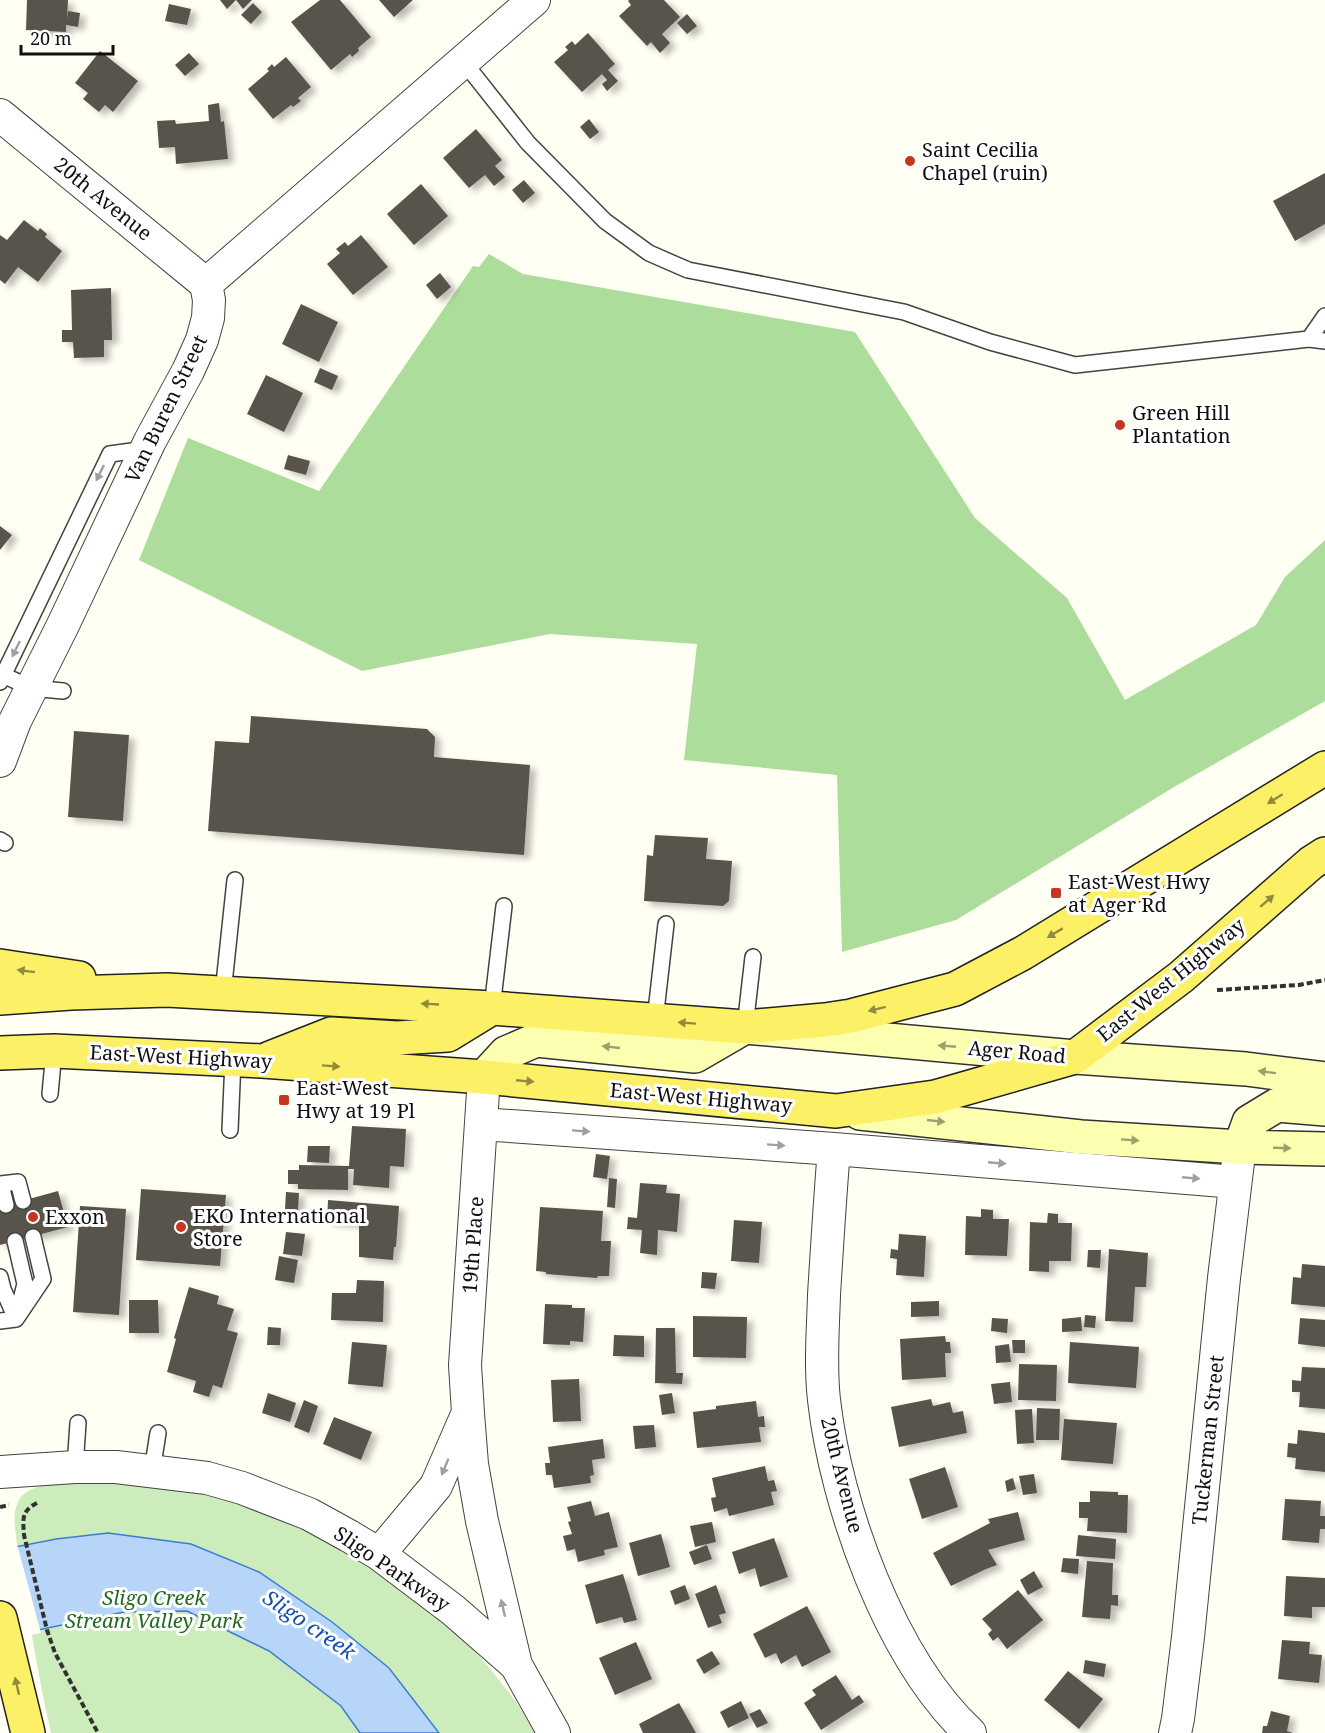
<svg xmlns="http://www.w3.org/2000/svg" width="1325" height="1733" viewBox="0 0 1325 1733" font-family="'Noto Serif',serif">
	<defs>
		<filter id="shadow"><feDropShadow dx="6" dy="4" stdDeviation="3" flood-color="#0004"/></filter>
	</defs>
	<rect width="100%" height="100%" fill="#fffff4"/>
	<!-- green -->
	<path fill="#ccecbb" d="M108,1480l83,10 35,9 60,20 57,27 115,87 30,33 28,36 19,31h-484c-12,-54 -21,-108 -30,-163 -2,-12 -8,-49 -6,-59 1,-4 3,-10 5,-13 14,-19 66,-17 88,-18z"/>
	<!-- forest -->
	<path fill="#addd9a" d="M489,254l34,20 332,58 120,186 92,80 58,102 131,-75 29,-48 40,-37v161l-151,86 -218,133 -114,32 -5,-177 -153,-15 13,-116 -147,-10 -188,37 -223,-111 49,-122 131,53 154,-225 6,1z"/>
	<!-- water -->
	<path fill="#b6d5f8" stroke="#3b7dd2" stroke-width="1.5" d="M108,1533l83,11 68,28 73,50 57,46 50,65h-79l-19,-27 -72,-55 -82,-40 -63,1 -124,26v-88l56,-11z"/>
	<!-- pier -->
	<path fill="#fffff4" d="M17,1544l24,89 -41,8v-94z"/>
	<!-- building -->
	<path fill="#59534c" filter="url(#shadow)" d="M27,0h41l-1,20 1,-9 12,2 -2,14 -12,-2v7l-40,-2z
		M220,0h32l-9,9 -7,-9 -9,9z
		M320,0h20l31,37 -13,11 1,3 -7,6 -2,-3 -19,16 -40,-48z
		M379,0h34l-19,17z
		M629,0h35l16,17 -18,17 8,9 -10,10 -9,-11 -4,4 -28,-30 12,-11 -3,-4z
		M253,3l9,9 -11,12 -10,-9z
		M169,4l22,5 -4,16 -22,-4z
		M687,14l10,12 -10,8 -10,-11z
		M588,33l27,31 -7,6 10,11 -11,10 -5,-7 5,-4 -5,-6 -20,18 -28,-30 14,-12 -3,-3 7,-6 3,4z
		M100,51l38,30 -25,31 -8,-7 -6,7 -16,-13 5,-6 -13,-10z
		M189,53l10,11 -14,12 -10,-11z
		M286,57l25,30 -13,11 3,3 -8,6 -2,-2 -18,14 -25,-30 21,-18 -2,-2 5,-5 2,3z
		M219,103l2,19 3,-1 4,38 -52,5 -1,-17 -16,1 -2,-27 18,-1 1,4 33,-3 -1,-16z
		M589,119l10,13 -9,7 -10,-12z
		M476,129l26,31 -7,6 10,11 -11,9 -9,-11 -16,13 -26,-30z
		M1325,173v51l-30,17 -22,-40z
		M524,180l11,13 -12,10 -11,-13z
		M421,184l27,32 -34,29 -27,-31z
		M24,220l14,11 2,-3 7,6 -2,3 17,14 -24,31 -20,-15 -13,17 -5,-4v-45l7,5z
		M361,235l27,32 -35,28 -26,-31 13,-11 -4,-4 9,-7 3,4z
		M440,273l11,14 -14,12 -11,-14z
		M111,288l1,52h-8v17l-30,1 -1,-16h-11v-12h10l-1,-40z
		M301,304l37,18 -19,40 -37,-18z
		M320,368l18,8 -6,14 -18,-8z
		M266,375l37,18 -19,39 -37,-18z
		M288,455l22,6 -4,14 -22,-6z
		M0,526l12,9 -12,15z
		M251,716l176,13 8,8 -1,20 96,8 -6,90 -316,-24 7,-90 34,2z
		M74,731l55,4 -6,86 -55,-4z
		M655,835l53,3 -2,21 26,2 -3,40 -6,5 -79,-5 3,-46 6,1z
		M352,1126l54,3 -2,38 -14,-1 -1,22 -36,-3 1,-16h-6v21l-50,-1v-5h-10v-14h11v-5l50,1z
		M308,1146h22l-1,17 -22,-1z
		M596,1154l14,2 -3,23 -14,-2z
		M609,1178l8,1 -2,29 -8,-1z
		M640,1183l27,2 -1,8 14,1 -3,38 -19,-2 -1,25 -17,-2 2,-23 -15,-1 1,-12 9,1z
		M141,1189l85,6 -6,71 -84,-6z
		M58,1191l10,36 -68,18v-38z
		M286,1192l13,1 -1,17 -13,-1z
		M328,1200l71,6 -3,41h-2l-1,13 -34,-3v-33l-32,-3z
		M80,1206l46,3 -7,106 -46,-3z
		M540,1207l63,4 -2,30h10l-2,35h-11l-1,2 -51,-4v-2l-10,-1z
		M981,1209l12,1v9h16l-2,37 -42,-1 1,-39 15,1z
		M1048,1213l10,1v9h14l-1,38h-22v11l-20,-1 1,-49 17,1z
		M734,1220l28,2 -3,41 -28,-2z
		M286,1232l19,2 -3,22 -19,-2z
		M899,1234l27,2 -2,41 -28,-2 1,-16 -7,-1 1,-9 7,1z
		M1109,1249l39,4 -2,34h-11l-2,35 -28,-1z
		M1088,1250h13l-1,18 -13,-1z
		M279,1256l19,4 -4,23 -19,-3z
		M1302,1264l23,2v41l-34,-3 2,-27 8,1z
		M702,1272l15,1 -2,16 -14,-1z
		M357,1280l27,1 -1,41 -52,-2 1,-27h24z
		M189,1287l30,9 -2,8 17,5 -7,21 11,3 -16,55 -9,-3 -4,12 -16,-5 3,-11 -29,-9 9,-33 -2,-1z
		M129,1300h29l1,33h-30z
		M939,1301v15l-28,1v-15z
		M545,1304l27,1v3h13l-2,34 -13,-1v4l-27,-1z
		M1085,1315l11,1 -1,12 -11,-1z
		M693,1316l54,1 -1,41 -53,-1z
		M1081,1317l1,14 -20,1v-13z
		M992,1318l16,1 -1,14 -16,-2z
		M1300,1318l25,2v27l-27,-3z
		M268,1327l13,1 -1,17h-13z
		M656,1328h19l1,45h7l-1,11 -27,-1z
		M614,1335l30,1v21l-31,-1z
		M945,1336l1,6h4l1,11h-6l1,24 -44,3 -2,-41z
		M1012,1340h13v13h-12z
		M352,1342l35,3 -4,42 -35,-3z
		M1070,1342l69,5 -3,41 -68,-5z
		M1009,1344l2,18 -15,1 -1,-17z
		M1019,1364l38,1 -1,36 -38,-1z
		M1302,1367l23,1v41l-26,-2 1,-15h-8v-12l9,1z
		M579,1379l2,42 -28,1 -2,-42z
		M1010,1382l2,20 -18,2 -3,-20z
		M268,1393l28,10 -6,19 -28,-9z
		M672,1393l3,20 -13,2 -3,-20z
		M931,1399l2,7 17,-4 3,11 10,-2 4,22 -68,14 -8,-40z
		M304,1400l14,6 -9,27 -15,-6z
		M756,1401l2,16 6,-1 1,11h-6l2,15 -64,6 -4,-36 23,-3v-3z
		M1037,1408l23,1 -1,31h-23z
		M1032,1409l2,34 -17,1 -2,-34z
		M334,1417l38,15 -11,28 -38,-16z
		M1064,1419l53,4 -4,41 -52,-4z
		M654,1425l2,22 -21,2 -2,-23z
		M1298,1430l27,3v39l-30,-3 1,-11 -9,-1 1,-14 9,1z
		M603,1439l2,19 -13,2 2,15 -4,1 1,7 -37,5 -2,-13h-6l-1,-12h5l-2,-16z
		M765,1466l3,15 6,-1 3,11 -6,1 3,13 -45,11 -2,-8 -13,4 -3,-14 5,-1 -4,-19z
		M945,1467l13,40 -36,12 -13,-40z
		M1034,1474l3,19 -14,2 -4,-19z
		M1013,1478l3,11 -9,3 -2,-11z
		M1090,1491l28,1v3h10l-1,38 -40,-2 1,-13h-9v-16h11z
		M1285,1499l36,2 -1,15h5v13h-5l-1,14 -37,-3z
		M591,1501l4,15 14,-4 9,35 -14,3 1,5 -27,7 -3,-13 -8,2 -4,-15 9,-2 -4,-12 3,-1 -4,-14z
		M1018,1512l7,28 -37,10 9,15 -11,4 -35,17 -18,-33 57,-30 -2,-4z
		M712,1522l4,20 -21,5 -5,-21z
		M661,1534l9,33 -32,9 -9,-33z
		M1078,1535l38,4 -1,20 -39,-3z
		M774,1538l14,39 -28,10 -5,-19 -16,6 -7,-22z
		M707,1545l5,14 -18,6 -5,-13z
		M1063,1558l16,1 -1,15 -17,-2z
		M1087,1561l26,2 -1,32h6v11l-7,-1 -1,14 -28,-2z
		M1034,1571l9,16 -15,8 -8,-15z
		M623,1574l14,46 -13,3 -2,-6 -26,7 -11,-39z
		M1286,1576l39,2v29h-13v11l-28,-2z
		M685,1585l5,14 -15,6 -5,-14z
		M716,1585l10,28 -7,2 3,8 -14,5 -13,-34z
		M1018,1590l25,30 -36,29 -9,-12 -5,4 -5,-7 4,-4 -10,-11z
		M807,1606l24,46 -29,15 -6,-12 -15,9 -5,-11 -11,5 -12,-24z
		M1282,1640l28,2 -1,12 13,1 -3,28 -41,-4z
		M636,1642l16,37 -37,16 -16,-37z
		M712,1651l8,13 -16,10 -8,-14z
		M1085,1660l21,4 -2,13 -21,-4z
		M1068,1671l35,28 -24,30 -35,-29z
		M836,1675l16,25 7,-5 5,7 -43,28 -17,-27 12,-8 -4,-5z
		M741,1701l8,17 -21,10 -8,-16z
		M679,1703l17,30h-53l-4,-9z
		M760,1709l8,14 -11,5 -8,-14z
		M1271,1711l19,5 -3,15 6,2h-31l1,-7h4z"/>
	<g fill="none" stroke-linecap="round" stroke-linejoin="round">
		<defs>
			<path id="service" d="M463,61l65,82 77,78 44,32 39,17 216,42 86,30 85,23 234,-26 16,2
				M1309,339l16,-23
				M3,675l28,13 32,3
				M0,682l110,-228 36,-5
				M0,840l5,3
				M223,993l12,-113
				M492,1008l12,-102
				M655,1020l11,-96
				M745,1027l8,-70
				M50,1094l4,-43
				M230,1130l3,-70
				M0,1184l18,-2 5,19
				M0,1189h2l4,16
				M15,1241l10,43 -6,23
				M0,1277l3,12 13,30
				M0,1321l16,-2 27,-40 -10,-42
				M75,1467l3,-44
				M152,1471l6,-38"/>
			<path id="minor" d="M0,115l206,169
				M0,761l15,-40 48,-96 87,-184 38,-70 14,-31 6,-22 1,-18 -3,-16 328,-284
				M484,1077l-19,288 3,48 4,51 10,57 34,144
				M481,1124l353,25 401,33
				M834,1149c-4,49 -7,97 -10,146 -1,35 -4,70 0,105 12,106 66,258 146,333
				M0,1472l75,-5h41l91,11 35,10 67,26 40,22 30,18 74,56 63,55 38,68
				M379,1554l57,-68 30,-69
				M1175,1733l3,-14 10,-82 36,-359 14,-116"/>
			<path id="secondary" d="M484,1077l22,-24 30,-13 159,16 50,-29 330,30 171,12 79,10
				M860,1113l221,24 159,10 85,2
				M1240,1147l9,-25 28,-17 48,4"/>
			<path id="primary" d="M0,966l79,12
				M0,998l71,-5 96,-3 325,18 253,19 80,-7 26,-4 104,-27 68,-36 302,-185
				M0,1053l54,-2 208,10 222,16 352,34 99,-14 140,-40 106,-80 130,-114 14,-9
				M270,1058l61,-24 66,4 51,-3 44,-27
				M0,1618l28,115"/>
		</defs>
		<!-- service casing -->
		<use href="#service" stroke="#434343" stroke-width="18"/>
		<!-- minor casing -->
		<use href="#minor" stroke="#434343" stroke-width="34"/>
		<!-- secondary casing -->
		<use href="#secondary" stroke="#323232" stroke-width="36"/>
		<!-- primary casing -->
		<use href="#primary" stroke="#212121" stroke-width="36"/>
		<!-- path -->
		<path stroke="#323232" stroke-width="4" stroke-dasharray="6 3" stroke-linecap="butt" d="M1217,990l82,-5 26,-5
			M37,1503c-16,8 -14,16 -13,32l23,95 8,23 43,80
			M0,1507l9,-2"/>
		<!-- service -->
		<use href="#service" stroke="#fff" stroke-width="15"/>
		<!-- minor -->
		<use href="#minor" stroke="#fff" stroke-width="32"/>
		<!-- secondary -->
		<use href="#secondary" stroke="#fbffaf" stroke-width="33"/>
		<!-- primary -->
		<use href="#primary" stroke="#fcf066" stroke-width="33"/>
	</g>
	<!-- one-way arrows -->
	<defs><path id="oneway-solid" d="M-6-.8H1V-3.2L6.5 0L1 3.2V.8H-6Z" transform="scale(1.5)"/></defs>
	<g fill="#9f9f9f">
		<use href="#oneway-solid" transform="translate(100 473) rotate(116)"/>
		<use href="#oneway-solid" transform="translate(16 649) rotate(116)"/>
		<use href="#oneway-solid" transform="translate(581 1131) rotate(4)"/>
		<use href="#oneway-solid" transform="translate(776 1145) rotate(4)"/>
		<use href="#oneway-solid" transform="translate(997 1163) rotate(5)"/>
		<use href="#oneway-solid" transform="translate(1191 1178) rotate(5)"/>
		<use href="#oneway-solid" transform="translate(445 1467) rotate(113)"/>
		<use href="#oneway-solid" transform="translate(503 1608) rotate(-103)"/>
	</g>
	<g fill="#928b3f">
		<use href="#oneway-solid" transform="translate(1275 799) rotate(148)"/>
		<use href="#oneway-solid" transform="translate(1267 901) rotate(-41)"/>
		<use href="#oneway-solid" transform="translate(1055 933) rotate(149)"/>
		<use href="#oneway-solid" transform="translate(26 971) rotate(-173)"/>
		<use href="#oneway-solid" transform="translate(430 1004) rotate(-177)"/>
		<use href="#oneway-solid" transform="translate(877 1009) rotate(166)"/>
		<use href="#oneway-solid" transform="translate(687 1023) rotate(-176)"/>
		<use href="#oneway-solid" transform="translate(331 1066) rotate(4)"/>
		<use href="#oneway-solid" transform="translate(525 1081) rotate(5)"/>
		<use href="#oneway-solid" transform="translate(17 1686) rotate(-103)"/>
	</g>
	<g fill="#9d9f6f">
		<use href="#oneway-solid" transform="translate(947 1046) rotate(-175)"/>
		<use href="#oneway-solid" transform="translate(611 1047) rotate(-174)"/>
		<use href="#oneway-solid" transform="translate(1267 1072) rotate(-173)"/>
		<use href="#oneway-solid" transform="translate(936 1121) rotate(6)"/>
		<use href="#oneway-solid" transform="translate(1130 1140) rotate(4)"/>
		<use href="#oneway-solid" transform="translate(1282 1148) rotate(2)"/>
	</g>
	<!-- markers -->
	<g fill="#c63622" stroke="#fff" stroke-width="2">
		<circle cx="910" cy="161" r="6"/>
		<circle cx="1120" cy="425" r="6"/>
		<rect x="1050" y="887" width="12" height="12" rx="3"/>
		<rect x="278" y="1094" width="12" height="12" rx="3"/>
		<circle cx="33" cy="1217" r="6"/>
		<circle cx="181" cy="1227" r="6"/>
	</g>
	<g text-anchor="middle" stroke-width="6" stroke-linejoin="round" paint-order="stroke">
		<!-- poi labels -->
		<g font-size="20" fill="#101010" stroke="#fff" text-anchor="start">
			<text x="922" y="157">Saint Cecilia<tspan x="922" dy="23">Chapel (ruin)</tspan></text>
			<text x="1132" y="420">Green Hill<tspan x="1132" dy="23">Plantation</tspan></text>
			<text x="1068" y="889">East-West Hwy<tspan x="1068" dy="23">at Ager Rd</tspan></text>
			<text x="296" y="1095">East-West<tspan x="296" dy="23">Hwy at 19 Pl</tspan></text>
			<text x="193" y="1223">EKO International<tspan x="193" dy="23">Store</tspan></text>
			<text x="45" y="1224">Exxon</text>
		</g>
		<!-- street labels -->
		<g font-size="20" fill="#101010" stroke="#fff">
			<text transform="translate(103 199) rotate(39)" y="7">20th Avenue</text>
			<text transform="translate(166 409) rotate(-64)" y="7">Van Buren Street</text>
			<text transform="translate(1171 980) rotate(-39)" y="7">East-West Highway</text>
			<text transform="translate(1017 1052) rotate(5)" y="7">Ager Road</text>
			<text transform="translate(181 1057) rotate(3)" y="7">East-West Highway</text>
			<text transform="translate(701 1098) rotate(5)" y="7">East-West Highway</text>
			<text transform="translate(473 1245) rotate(-86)" y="7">19th Place</text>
			<text transform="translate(1208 1440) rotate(-84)" y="7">Tuckerman Street</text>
			<text transform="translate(842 1475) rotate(76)" y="7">20th Avenue</text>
			<text transform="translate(392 1569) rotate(34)" y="7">Sligo Parkway</text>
		</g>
		<!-- park labels -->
		<g font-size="20" font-style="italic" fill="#206b1d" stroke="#fff">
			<text x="154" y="1605">Sligo Creek<tspan x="154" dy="23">Stream Valley Park</tspan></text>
		</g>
		<!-- water labels -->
		<g font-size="21" font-style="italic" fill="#144fa8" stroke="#fff">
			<text transform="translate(309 1625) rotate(34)" y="7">Sligo creek</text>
		</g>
	</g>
	<!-- scale -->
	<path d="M21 45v9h92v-9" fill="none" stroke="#101010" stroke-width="3"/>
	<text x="30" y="45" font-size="18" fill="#101010" stroke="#ffffff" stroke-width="4.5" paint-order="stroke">20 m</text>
</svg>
